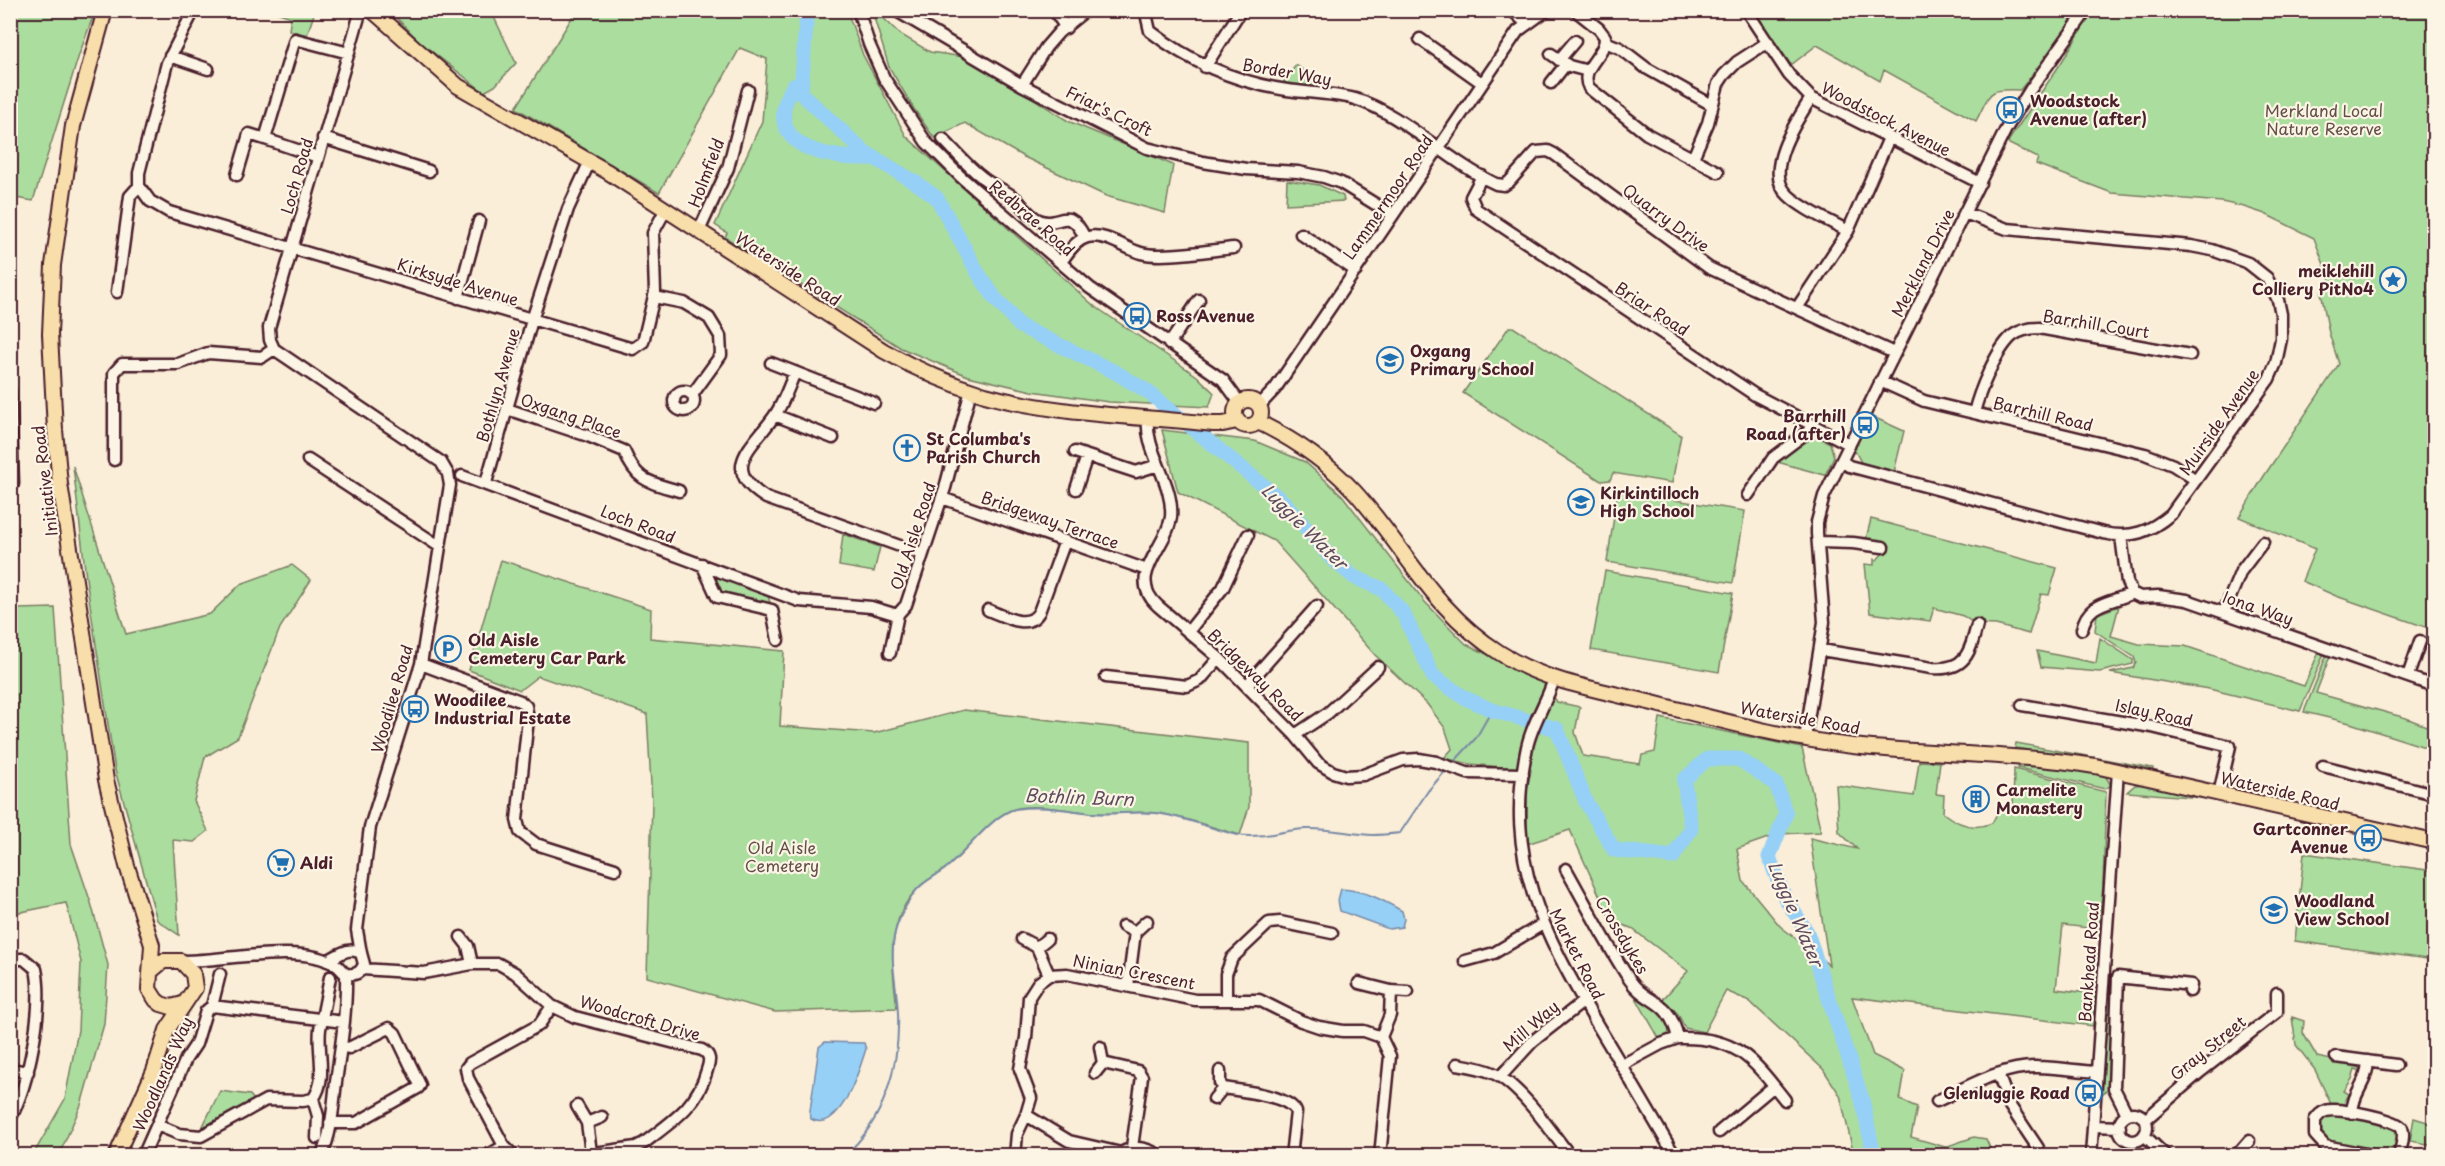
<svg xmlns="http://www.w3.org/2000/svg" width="2445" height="1166" viewBox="0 0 2445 1166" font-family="'Playpen Sans',sans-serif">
	<rect width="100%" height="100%" fill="#faeed8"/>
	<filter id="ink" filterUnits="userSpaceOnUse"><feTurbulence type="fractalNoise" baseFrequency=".0167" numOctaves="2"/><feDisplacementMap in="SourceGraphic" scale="12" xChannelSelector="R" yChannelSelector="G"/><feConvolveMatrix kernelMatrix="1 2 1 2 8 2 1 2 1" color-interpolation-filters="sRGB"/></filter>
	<g filter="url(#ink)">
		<!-- green -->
		<path fill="#abdd9e" stroke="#7a7e64" stroke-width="1.5" d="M10,11h85l-16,44 -46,146 -22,-4z
			M273,11h42l-8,24 -18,-5 2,-13z
			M390,11h101l25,52 -21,23 -11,6 -63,-49z
			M576,11h271l16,44 43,81 187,169 104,71 17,17 -5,14 -100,-5 -77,-11 -64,-15 -67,-28 -176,-111 2,-4 -12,-8 47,-104 5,-62 -27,-11 -81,145 -143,-85z
			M872,11h4l24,23 30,18 41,6 97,63 105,44 -8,48 -59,-17 -84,-40 -57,-33 -31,15 -20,-29 -25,-42z
			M1754,11h322l-18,32 -38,47c-34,-2 -29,3 -44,31l-92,-51 -4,11 -63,-36 -26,20z
			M2093,11h341v619l-98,-34 -34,-15 13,-32 -76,-32 25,-41 75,-112 -10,-31 -8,-41 10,-9 -17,-45 -49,-24 -21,-7 -22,-5 -110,-9 -76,-29 2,-6 -31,-15 54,-80z
			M1296,65l34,24 -47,-6z
			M1287,180l32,5 24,11 1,5 -58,3z
			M1509,327h4l168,108 -9,48 -59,-10 -3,7 -9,1 -138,-88z
			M1871,416l33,15 -10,41 -32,-8 -8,-15z
			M1162,430l93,11 50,21 37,33 83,107 41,42 79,39 12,19 23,5 -5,25 8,24 57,8 2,-9 13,-3 5,-34 142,30 19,84 -42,2 -42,15 6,32 37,45 49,39 -19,-127 47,11 -18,-17 -3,-47 78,11 5,-35 21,1 -4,32 8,1 -1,18c14,11 31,18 49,10l6,-11h15l1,-43 92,23 -3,95 -5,42 -35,-4 -7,64 40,5 -3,32 -241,-29 21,58 32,16 -5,29 17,7 -6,30 34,10 29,-10 12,2 7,16h-139l-14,-60 -17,-26 -74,-68 -23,-10 -22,41 -19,-4 -7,-14 -15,-15 25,-28 -57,-43 -20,-7 -41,-91 -43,14v-54l4,-20 -61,-6 -26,-6 8,-9 -7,-21 -18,-24 -52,-49 -101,-114 -96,-49z
			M1814,435l16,8 4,14 -9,18 -48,-13z
			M73,466l53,168 84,-20 31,-30 51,-19 19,15 -31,48 -42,109 -33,20 -11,44 14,30 -14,11 -21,-2 6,95 -22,-15 -42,-150 -29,-192z
			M1618,491l127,20 -12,72 -126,-21z
			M1871,519l186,49 -8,27 -8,-1 -12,40 -33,-9 -21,-1 -12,-8 -29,-8 -4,13 -60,-8 -5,-49 9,1v-6l3,1 6,-7 1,-11 -18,-3z
			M843,534l37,13 -6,25 -35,-6z
			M501,560l150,49 -1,29 134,13 -4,75 94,7 90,-23 285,33v64l-9,28c-27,-7 -55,-18 -83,-22 -21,-3 -43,2 -64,0 -20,-2 -62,-11 -81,-3 -25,10 -41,37 -61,54 -10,9 -24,15 -33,24 -33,33 -26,78 -21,120l-122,4 -128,-35 5,-175 -5,-88 -109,-38 -18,14 -51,-20z
			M708,570l59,22 4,14 -52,-11z
			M1605,571l128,22 -14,79 -128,-22z
			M11,586l6,23 38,-1 16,236 20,59 17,62 -4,59 -23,81 -22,50h-26l32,-56 13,-69 3,-68 -15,-59 -55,11z
			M2119,606l-8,30 28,8 46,2 119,40 15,-34 5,2 -24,57 -91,-22 -99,-16 23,-5 3,-5 -2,-6 -39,-26 2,-17z
			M2100,638l33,22v4l-33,8 -59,-5 -4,-16 59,12z
			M2327,654l3,2 -14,37 90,25 28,11v21l-84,-27 -46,-11z
			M2016,743l137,25 -1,5 -125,-21v-2l-12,-2z
			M2028,763l76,11 7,11 -6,4 -87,-21 1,-4 9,2z
			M2145,784l70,15 -88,-7 8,-7z
			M2304,853l130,18v89l-139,-19z
			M2109,979l6,4 -5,105 -8,6z
			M1639,995l17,10 15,22 -3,7 -8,6 -24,-42z
			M2292,1017l12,4 -1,12 14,24 15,3v2c9,1 25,0 29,9l-6,-2 -3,10 -8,12 5,3 -6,11 -12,-1 -16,-34 -19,-25z
			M220,1091l30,4 4,5 -52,28z
			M2331,1113l58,10c9,7 10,11 8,22l-9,7 -6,1 -56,-10 -9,-15 3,-9z
			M2414,1118l20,6v21l-24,-4z"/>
		<!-- water -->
		<path fill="#96d0f6" stroke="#7889a5" stroke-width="1.5" d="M1341,889c23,1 42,11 61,22l2,8 -2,8 -13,2 -49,-18 -2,-11z
			M825,1042l39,1 2,6c-6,19 -26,86 -55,70l-1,-8 9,-64z"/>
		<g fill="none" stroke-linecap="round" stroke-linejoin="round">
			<!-- stream -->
			<path stroke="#7889a5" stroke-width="2" d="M1453,763l23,-25 16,-28
				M844,1156c41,-35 56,-91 54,-143 -3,-53 -17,-73 17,-121 7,-10 19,-15 29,-22 18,-14 51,-58 71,-61 26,-4 51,1 77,4 21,2 42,-2 63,0 28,3 56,16 83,22 24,4 45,-5 68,-6 23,-1 44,5 67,6 9,0 18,-1 27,-2l28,-42 19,-22"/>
			<!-- river -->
			<path stroke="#96d0f6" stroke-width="15" d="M807,10l-6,83 62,58 55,33 19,14 41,75 17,25 25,28 97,47 31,19 137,111 46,55 23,19 28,12 21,24 30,63 32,22 27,12 65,19 29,73 28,48 59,7 18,-28 -7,-49 23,-21h32l37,25 10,30 -17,43 16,41 22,34 55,167 12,57
				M801,84l-8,2c-3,7 -8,15 -9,22 -7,46 58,51 89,50"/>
			<defs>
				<path id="minor" d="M858,10l11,34 15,34 42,64 35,35 129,111 133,92 17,23
					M895,10l127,75 125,63 56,14 43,7 52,3 26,5 17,6 52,32
					M1054,10l12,18
					M1150,10l-3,8 3,13c41,32 85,51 137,59 22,3 46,3 68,9 49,15 93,63 141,85l8,1 5,-3 27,-30 12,-1 6,3 155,114 185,85
					M1512,10l15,14
					M1575,10l24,19 6,8c1,19 -27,31 -16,51l58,46 71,38
					M1746,10l43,65 22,23 169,85
					M1420,39l62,44
					M1605,42l15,6 26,20 66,37
					M1551,54l18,12 19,5
					M170,56l38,13
					M1559,60l16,-19
					M1205,67l36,-57
					M1551,83l15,-19
					M1022,85l24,-38 13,-15 27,-22
					M1811,98c-14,22 -49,74 -23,97 14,14 42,26 60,36
					M323,138l106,33
					M265,139l53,18
					M943,139c13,13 25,28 40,39 10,8 22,12 32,20 8,7 14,18 24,22 21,9 29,-18 46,18
					M1693,158l15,-35 10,-39 6,-9 13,-13 31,-20
					M237,175l12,-41 16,5 30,-100 54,14
					M1482,176l-11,21 5,12 279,186 94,49
					M139,186l11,15 19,11 464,137 10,-7 12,-50 -2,-59 13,-24
					M699,231l29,-63 20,-78
					M1301,234l55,37
					M1061,262c7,-9 14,-22 27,-25 18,-4 36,11 53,16 21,6 69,-3 93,-5
					M117,292l13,-96 9,-10v-13l28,-110 27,-53
					M654,297l30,6 25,15 11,18 1,19 -29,40
					M458,298l21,-77
					M1797,308l51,-77 41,-93
					M1169,344l30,-44
					M771,363l103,40
					M795,372c-6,14 -11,30 -20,43 -22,32 -57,53 -9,83l156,56
					M1880,381l44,20 221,53 28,11 23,15
					M10,390l3,94 -3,3
					M674 401a10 10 0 1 1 20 0a10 10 0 1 1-20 0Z
					M1259,406l16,-17 243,-358 29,-21
					M507,409l81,27 36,15c13,31 25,31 55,40
					M1974,413c5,-21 22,-63 38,-77 8,-6 17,-8 27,-8l151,27
					M775,415l58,23
					M1148,417c-4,35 26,65 23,100 -4,31 -46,59 -13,89l61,52 76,77 23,28 15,9 13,4 17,-1 40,-15 16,-1 17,3 31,11 56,1
					M1075,452l61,20 22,-7
					M114,460v-87l8,-9h56l30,-11 54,4 12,-8
					M308,460l131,86
					M1843,462l6,4 254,67c28,6 47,-1 68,-19l98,-135 7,-16 5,-24v-25l-3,-14 -11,-22 -19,-15 -36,-13 -21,-4 -184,-17 -42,-16
					M462,476l337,125 72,6 23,7h4
					M486,483l46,-163 36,-111 22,-48
					M1076,489l11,-33
					M1748,495l25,-37 41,-31
					M942,498l205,72
					M2121,536l6,46 5,11
					M1818,542l35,1 30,4
					M702,564l15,33 55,13 6,30
					M988,610c16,6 40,21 51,2l26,-71
					M2224,612l17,-41 22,-29
					M2082,629c6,-28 28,-25 50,-36l8,4 18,-1 29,4 247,86
					M1188,632l35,-44 25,-53
					M1821,650l111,18c33,3 38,-15 45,-43
					M890,653l8,-39 8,-9 39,-117 26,-98
					M421,664l99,37 6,5 2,13 -11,101 3,12 16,12 79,25
					M2408,676l12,-35
					M1106,677l81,9 13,-6 19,-22
					M1554,679c-7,23 -22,44 -27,68 -24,113 16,184 71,279 26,43 51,86 77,130
					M1247,685l70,-79
					M2022,705l130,22 78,19 -11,48
					M1295,735l33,-22 50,-46
					M1805,738l19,-116 -7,-89v-11l7,-26 182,-367 24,-39 57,-80
					M2323,766l111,28
					M1566,869c21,37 40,75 63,110 18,27 40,18 49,59 58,-2 74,20 107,62
					M1123,926l12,6
					M461,937l7,9 4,18
					M1022,939l15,8 12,28
					M1037,947l10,-8
					M361,953l-4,-23 13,-103 51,-163 29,-179 -2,-11 -7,-12 -167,-113 -4,-9 -1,-12 92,-318
					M10,959h14l12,10c8,38 -7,115 -26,150
					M181,961c41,1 119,-19 155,4 4,2 5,6 10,9 9,1 14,0 18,-10l-3,-11c-13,-7 -22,2 -34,8
					M1465,961l29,-8 49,-29
					M362,969l62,4 48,-9h27l16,9 37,33
					M1359,983l32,8 17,1
					M1128,986l7,-54 12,-11
					M1226,998v-24l6,-16 37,-35 11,-1 52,11
					M212,1006l8,-32
					M1381,1037l9,-22 1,-24
					M1100,1047l3,16 35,8 4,6 -10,70
					M2336,1057l60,8
					M1457,1064c12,2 25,4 36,9 27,12 59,59 77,83
					M1622,1065l39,-21 17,-6
					M10,1069l18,3
					M1220,1071v12l3,5c17,3 66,7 73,24l-5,44
					M1095,1073l8,-10
					M1998,1074l12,32 28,42
					M1500,1077l33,-36 51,-40
					M313,1099l5,17 -1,22
					M1214,1099l9,-11
					M1937,1101c31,-14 65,-35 100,-34 20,0 40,4 60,5
					M577,1106l10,17 4,29
					M2352,1113c1,-22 15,-28 16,-52
					M2119 1127a14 14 0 1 1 28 0a14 14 0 1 1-28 0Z
					M2127,1114l-13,-26 4,-111 73,8 -1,6
					M1026,1115l43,26 52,12c14,-8 25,-6 39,3
					M2145,1120l55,-48 77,-60v-19
					M330,1123h26l62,-35 2,-3 -25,-52 -6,-5 -40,20 -8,-2
					M587,1123l15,-6
					M157,1125l22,9 22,2 65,-36 37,1 10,-2c15,-19 4,-48 7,-70 3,-17 7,-35 10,-52
					M2093,1126l27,1
					M1719,1132l55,-46
					M2144,1135l22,21
					M143,1156l43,-97 10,-15 10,-33 6,-5 132,16
					M321,1156c11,-22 12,-50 15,-74 5,-36 11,-72 10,-108
					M487,1156l17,-10
					M514,1156l-10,-10 -36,-68 -2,-10 4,-5 69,-38 13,-19 23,11 127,33c9,5 8,11 5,20 -10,37 -35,51 -63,73l-8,4 -61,9
					M1015,1156l2,-22 9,-19 5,-17 -11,-29 6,-31 3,-41 9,-14 11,-8 18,-1 128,26h64l42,21 18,6 24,4h21l17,6 9,19 -10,100
					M2091,1156l27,-385
					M2236,1156l13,-15
					M2376,1156l-51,-10 -10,-11v-15c3,-4 6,-8 11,-9 10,-4 72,8 76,17 3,7 -1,20 -3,28"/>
				<path id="major" d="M105,10l-32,116 -20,139 -3,69 5,96 5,54 46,296 21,86 25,79 -3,44 7,11 5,4 10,3 12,-3
					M372,10l86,76 150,86 276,179c32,18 65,33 101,44 72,20 154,21 228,29h10l14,-3
					M1235 413a13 13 0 1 1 26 0a13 13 0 1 1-26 0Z
					M1258,422c35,17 70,41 96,69 52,57 78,119 146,162 43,28 94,36 144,48 69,17 138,37 209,45 81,9 162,7 242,20l339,76
					M116,1156l38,-85 13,-41 28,-42 -2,-14 -12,-13h-18l-12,10"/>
			</defs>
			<!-- minor casing -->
			<use href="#minor" stroke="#4a1f2b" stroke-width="15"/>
			<!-- major casing -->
			<use href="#major" stroke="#4a1f2b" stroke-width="18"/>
			<!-- minor -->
			<use href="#minor" stroke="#fcf5e5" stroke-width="10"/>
			<!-- major -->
			<use href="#major" stroke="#f8deab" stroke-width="14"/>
		</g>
	</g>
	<!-- icons -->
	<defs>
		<symbol id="bus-ring" viewBox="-11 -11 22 22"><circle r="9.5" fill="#fcf5e5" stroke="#1f6fb2" stroke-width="1.5"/><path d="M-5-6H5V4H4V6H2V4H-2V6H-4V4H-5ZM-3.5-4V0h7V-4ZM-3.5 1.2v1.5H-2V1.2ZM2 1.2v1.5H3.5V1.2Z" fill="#1f6fb2"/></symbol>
		<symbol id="sight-ring" viewBox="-11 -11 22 22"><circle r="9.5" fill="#fcf5e5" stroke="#1f6fb2" stroke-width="1.5"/><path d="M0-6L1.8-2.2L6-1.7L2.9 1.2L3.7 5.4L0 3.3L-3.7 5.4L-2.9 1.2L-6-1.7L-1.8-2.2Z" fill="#1f6fb2"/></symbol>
		<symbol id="school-ring" viewBox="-11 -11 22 22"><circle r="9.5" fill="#fcf5e5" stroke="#1f6fb2" stroke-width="1.5"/><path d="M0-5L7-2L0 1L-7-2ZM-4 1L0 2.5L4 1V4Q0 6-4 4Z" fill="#1f6fb2"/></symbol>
		<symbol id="church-ring" viewBox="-11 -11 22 22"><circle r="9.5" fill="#fcf5e5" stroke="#1f6fb2" stroke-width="1.5"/><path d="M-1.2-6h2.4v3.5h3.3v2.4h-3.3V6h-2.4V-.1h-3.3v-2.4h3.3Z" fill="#1f6fb2"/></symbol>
		<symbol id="parking-ring" viewBox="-11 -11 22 22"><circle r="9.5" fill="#fcf5e5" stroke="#1f6fb2" stroke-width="1.5"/><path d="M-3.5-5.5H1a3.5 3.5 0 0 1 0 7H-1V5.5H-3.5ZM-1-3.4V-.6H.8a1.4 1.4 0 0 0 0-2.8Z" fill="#1f6fb2"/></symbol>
		<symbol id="building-ring" viewBox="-11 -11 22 22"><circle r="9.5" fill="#fcf5e5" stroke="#1f6fb2" stroke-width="1.5"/><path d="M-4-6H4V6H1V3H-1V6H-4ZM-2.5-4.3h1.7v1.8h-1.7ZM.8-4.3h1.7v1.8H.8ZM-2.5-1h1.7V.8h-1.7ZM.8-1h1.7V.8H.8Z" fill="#1f6fb2"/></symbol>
		<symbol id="supermarket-ring" viewBox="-11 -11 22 22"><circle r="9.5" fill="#fcf5e5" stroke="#1f6fb2" stroke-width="1.5"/><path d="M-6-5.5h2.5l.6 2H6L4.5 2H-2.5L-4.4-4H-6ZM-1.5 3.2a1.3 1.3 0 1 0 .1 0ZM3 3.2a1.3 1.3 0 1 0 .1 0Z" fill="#1f6fb2"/></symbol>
	</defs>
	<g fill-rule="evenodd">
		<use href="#bus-ring" x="1995" y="95" width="30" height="30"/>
		<use href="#sight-ring" x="2378" y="265" width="30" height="30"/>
		<use href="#bus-ring" x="1122" y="301" width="30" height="30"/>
		<use href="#school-ring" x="1375" y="345" width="30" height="30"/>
		<use href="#bus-ring" x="1850" y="410" width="30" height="30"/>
		<use href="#church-ring" x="892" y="433" width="30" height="30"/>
		<use href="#school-ring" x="1566" y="487" width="30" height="30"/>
		<use href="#parking-ring" x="433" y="634" width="30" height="30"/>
		<use href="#bus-ring" x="400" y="694" width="30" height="30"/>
		<use href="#building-ring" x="1961" y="784" width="30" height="30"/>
		<use href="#bus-ring" x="2353" y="823" width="30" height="30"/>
		<use href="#supermarket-ring" x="266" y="848" width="30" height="30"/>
		<use href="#school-ring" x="2259" y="895" width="30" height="30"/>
		<use href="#bus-ring" x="2074" y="1078" width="30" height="30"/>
	</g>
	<g text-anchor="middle" stroke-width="4.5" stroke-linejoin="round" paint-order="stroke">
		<!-- street labels -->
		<g font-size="16" fill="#4a1f2b" stroke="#fcf5e5">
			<text transform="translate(1287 72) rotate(10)" y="6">Border Way</text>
			<text transform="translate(1109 111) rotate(26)" y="6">Friar's Croft</text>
			<text transform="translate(1886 119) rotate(27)" y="6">Woodstock Avenue</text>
			<text transform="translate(706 173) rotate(-69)" y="6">Holmfield</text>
			<text transform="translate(297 176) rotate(-74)" y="6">Loch Road</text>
			<text transform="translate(1388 197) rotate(-56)" y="6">Lammermoor Road</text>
			<text transform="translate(1032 218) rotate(41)" y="6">Redbrae Road</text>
			<text transform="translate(1666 218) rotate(36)" y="6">Quarry Drive</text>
			<text transform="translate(1923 263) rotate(-63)" y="6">Merkland Drive</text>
			<text transform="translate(788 269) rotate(33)" y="6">Waterside Road</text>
			<text transform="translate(458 282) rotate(17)" y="6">Kirksyde Avenue</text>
			<text transform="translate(1652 309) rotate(33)" y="6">Briar Road</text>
			<text transform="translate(2096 324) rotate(9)" y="6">Barrhill Court</text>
			<text transform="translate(498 385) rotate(-74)" y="6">Bothlyn Avenue</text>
			<text transform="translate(2043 414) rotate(13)" y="6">Barrhill Road</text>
			<text transform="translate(571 416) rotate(19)" y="6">Oxgang Place</text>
			<text transform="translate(2219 422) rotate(-55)" y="6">Muirside Avenue</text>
			<text transform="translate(45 481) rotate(-97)" y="6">Initiative Road</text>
			<text transform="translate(1050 520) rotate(19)" y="6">Bridgeway Terrace</text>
			<text transform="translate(638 524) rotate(21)" y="6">Loch Road</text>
			<text transform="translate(913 536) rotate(-72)" y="6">Old Aisle Road</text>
			<text transform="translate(2258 608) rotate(19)" y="6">Iona Way</text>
			<text transform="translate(1255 675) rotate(44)" y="6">Bridgeway Road</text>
			<text transform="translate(392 699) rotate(-74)" y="6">Woodilee Road</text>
			<text transform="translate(2154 713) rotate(12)" y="6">Islay Road</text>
			<text transform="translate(1800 718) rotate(10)" y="6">Waterside Road</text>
			<text transform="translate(2280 791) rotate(13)" y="6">Waterside Road</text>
			<text transform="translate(1622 935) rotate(59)" y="6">Crossdykes</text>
			<text transform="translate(1577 954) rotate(63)" y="6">Market Road</text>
			<text transform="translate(2089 962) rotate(-86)" y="6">Bankhead Road</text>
			<text transform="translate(1134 972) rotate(11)" y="6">Ninian Crescent</text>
			<text transform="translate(640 1018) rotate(16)" y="6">Woodcroft Drive</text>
			<text transform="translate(1531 1026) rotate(-41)" y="6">Mill Way</text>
			<text transform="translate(2208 1048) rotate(-39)" y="6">Gray Street</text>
			<text transform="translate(163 1074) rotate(-66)" y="6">Woodlands Way</text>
		</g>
		<!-- poi labels -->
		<g font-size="16" font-weight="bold" fill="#4a1f2b" stroke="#fcf5e5" text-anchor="start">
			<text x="2030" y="107">Woodstock<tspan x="2030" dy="18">Avenue (after)</tspan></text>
			<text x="2374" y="277" text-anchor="end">meiklehill<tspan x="2374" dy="18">Colliery PitNo4</tspan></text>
			<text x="1156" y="322">Ross Avenue</text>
			<text x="1410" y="357">Oxgang<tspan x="1410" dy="18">Primary School</tspan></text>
			<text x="1846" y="422" text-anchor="end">Barrhill<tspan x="1846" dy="18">Road (after)</tspan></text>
			<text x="926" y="445">St Columba's<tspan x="926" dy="18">Parish Church</tspan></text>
			<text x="1600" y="499">Kirkintilloch<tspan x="1600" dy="18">High School</tspan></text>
			<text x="468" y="646">Old Aisle<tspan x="468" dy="18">Cemetery Car Park</tspan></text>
			<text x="434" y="706">Woodilee<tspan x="434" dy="18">Industrial Estate</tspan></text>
			<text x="1996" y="796">Carmelite<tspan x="1996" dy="18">Monastery</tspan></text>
			<text x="2348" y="835" text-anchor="end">Gartconner<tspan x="2348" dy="18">Avenue</tspan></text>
			<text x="300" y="869">Aldi</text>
			<text x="2294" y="907">Woodland<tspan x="2294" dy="18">View School</tspan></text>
			<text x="2070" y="1099" text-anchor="end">Glenluggie Road</text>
		</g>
		<!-- park labels -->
		<g font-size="16" fill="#624e48" stroke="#fcf5e5">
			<text x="2324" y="117">Merkland Local<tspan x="2324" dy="18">Nature Reserve</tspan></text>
			<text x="782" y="854">Old Aisle<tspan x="782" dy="18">Cemetery</tspan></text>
		</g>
		<!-- water labels -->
		<g font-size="18" font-style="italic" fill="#5d4b5e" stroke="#fcf5e5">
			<text transform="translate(1304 527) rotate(45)" y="6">Luggie Water</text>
			<text transform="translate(1079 798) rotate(2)" y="6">Bothlin Burn</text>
			<text transform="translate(1795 914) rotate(67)" y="6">Luggie Water</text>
		</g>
	</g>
	<!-- margin -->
	<rect width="2445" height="1166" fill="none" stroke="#fcf5e5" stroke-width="36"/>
	<rect x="18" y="18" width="2409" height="1130" fill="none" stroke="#4a1f2b" stroke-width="2" filter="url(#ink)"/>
</svg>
